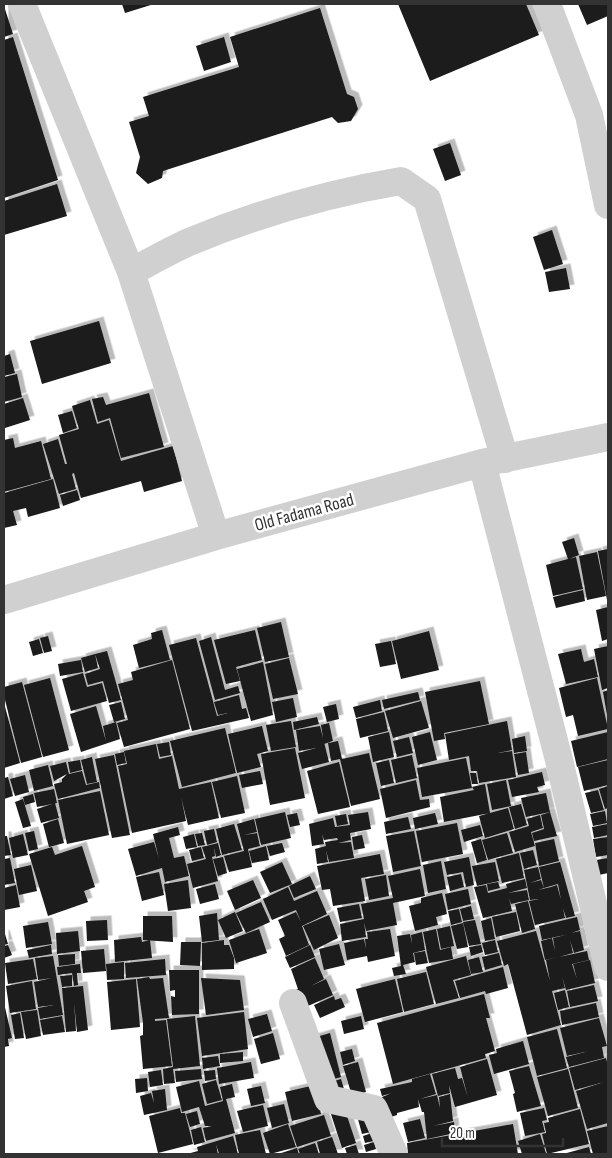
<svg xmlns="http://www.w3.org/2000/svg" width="612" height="1158" viewBox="0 0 612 1158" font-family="'Sofia Sans Condensed',sans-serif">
	<defs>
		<filter id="shadow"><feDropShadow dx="4.5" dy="-4.5" stdDeviation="0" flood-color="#0004"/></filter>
	</defs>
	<rect width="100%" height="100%" fill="#fff"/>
	<!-- building -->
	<path fill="#1a1a1a" filter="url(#shadow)" d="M122,4h32l-29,9z
		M398,4h128l13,31 -109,46z
		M578,4h30v12l-21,9z
		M4,6l9,28 -9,3z
		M320,8l27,86 7,3 4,12 -7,12 -13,2 -6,-6 -169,54 -1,7 -14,6 -12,-11 4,-16 -11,-35 20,-6 -6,-19 96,-30 -9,-30z
		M13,37l45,143 -54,18v-158z
		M224,37l7,25 -27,9 -8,-25z
		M450,143l11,32 -16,6 -12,-32z
		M57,184l10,32 -63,19v-34z
		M552,230l11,34 -19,6 -11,-33z
		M566,268l4,21 -21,3 -4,-20z
		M99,321l12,42 -69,21 -12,-43z
		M10,354l5,19 -11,3v-20z
		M17,374l5,23 -18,5v-25z
		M149,393l15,54 -43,11 -11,-40 -12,4 -6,-23 11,-2 3,8z
		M23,398l7,22 -25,8 -1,-24z
		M90,400l7,24 12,-4 12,41 52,-15 9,35 -38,11 -3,-11 -60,17 -7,-25 -2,1 4,15 -17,5 -16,-50 15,-5 7,25h2l-8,-29 20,-6 -7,-23z
		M72,411l5,17 -14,5 -5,-18z
		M13,438l2,10 26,-7 10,38 -47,13v-52z
		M53,479l7,29 -32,9 -2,-9 -13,3 4,14 -13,3v-35z
		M77,490l3,10 -17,6 -3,-11z
		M574,538l5,17 -10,4 7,-2 7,32 -30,7 -7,-31 22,-6 -6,-17z
		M608,549v51h-1l-9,-49z
		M597,552l9,44 -19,4 -8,-44z
		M583,590l2,11 -29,7 -3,-11z
		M608,607v32l-6,2 -6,-31z
		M281,622l8,35 -24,5 -8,-34z
		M162,630l8,30 -31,8 -6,-23 19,-6 -1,-6z
		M255,630l7,30 -26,7 4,14 -14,3 -12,-44z
		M429,631l10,39 -38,9 -9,-38z
		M48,636l4,15 -8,2 -4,-15z
		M211,637l14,53 13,-4 2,7 -25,7 -16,-59z
		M196,638l21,78 11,-3 -10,2 -4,-13 25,-7 3,14 4,-1 3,10 -57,13 -23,-86z
		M39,639l4,14 -10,3 -4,-14z
		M391,641l5,23 -16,3 -5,-23z
		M608,646v42l-6,2 -8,-41z
		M581,649l3,13 10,-3 4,18 -32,7 -8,-30z
		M107,651l14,49 -12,3 -6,-22 -15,4 -3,-11 15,-5 -5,-15z
		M95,654l3,14 -13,4 -4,-14z
		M289,658l9,36 -25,5 -8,-35z
		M81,660l2,12 -23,4 -2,-12z
		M172,660l18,69 -66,18 -7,-24 11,-3 -10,-36 15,-4 -2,-8z
		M263,662l10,53 -22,6 -14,-52z
		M83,673l4,14 15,-4 5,18 -36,10 -9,-32z
		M50,678l19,72 -26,7 -19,-72z
		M597,678l11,51 -30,7 -5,-21 -7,2 -7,-29z
		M480,681l9,43 -45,9 1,6 -11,2 -9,-49z
		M22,682l20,75 -21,6 -17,-67v-9z
		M608,690v25h-1l-4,-23z
		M418,692l2,8 -36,9 -2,-9z
		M293,698l4,19 -21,5 -4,-20z
		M380,700l2,11 -26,7 -3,-11z
		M421,701l8,27 -36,10 -8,-27z
		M121,702l4,17 -11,3 -5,-17z
		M4,703l16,60 -16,5z
		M336,704l3,15 -12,3 -4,-15z
		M96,706l10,35 -3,-15 13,-4 4,17 -39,13 -11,-38z
		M384,712l4,19 -28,7 -4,-19z
		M317,717l2,7 -25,6 -1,-8z
		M291,721l5,26 -25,4 -5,-26z
		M507,721l5,29 -14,3 14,-2 4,26 -37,6 -2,-12h-6l-2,-15 -20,4 -4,-26z
		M329,723l4,18 -9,3 -3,-19z
		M262,726l6,25 -11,3 4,13 -24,6 -9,-39z
		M320,726l9,36 -27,7 -4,-16 18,-5 -17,3 -3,-21z
		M225,728l11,45 -54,14 -12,-46z
		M389,732l5,25 -21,5 -5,-25z
		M430,732l7,28 -19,5 -6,-28z
		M608,732v27l-31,8 -6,-26z
		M525,736l2,15 -13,2 -2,-14z
		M409,737l4,16 -16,4 -4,-16z
		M338,741l4,18 27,-6 11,46 -29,7 -11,-47 -9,2 -3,-18z
		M169,742l2,13 -11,2 -3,-13z
		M156,744l3,15 13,-3 7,33 32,-7 8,36 -31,7 -7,-28 5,24 -54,12 -14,-67 9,-2 -3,-13z
		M295,748l10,50 -35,7 -9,-51z
		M124,752l2,11 -9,2 -2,-11z
		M526,752l3,21 -11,2 -4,-21z
		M114,755l16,80 -18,3 -17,-79z
		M412,755l5,23 -21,5 -5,-23z
		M92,757l5,25 -10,2 -6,-24z
		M466,758l6,30 -50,9 -5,-29z
		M80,760l2,10 -12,3 -2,-11z
		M389,760l5,23 -13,3 -5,-23z
		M608,760v25l-24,6 -6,-24z
		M66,762l3,12 13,-3 4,14 13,-3 1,6 -42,11 -4,-15 8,-2v-3l5,-5 -13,7 -4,-15z
		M339,762l11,45 -32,7 -11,-43z
		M48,765l5,21 -19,5 -5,-21z
		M260,771l3,13 -21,4 -3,-13z
		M542,772l3,13 -8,2 2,5 -27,5 -4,-17z
		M470,773h6l2,11h-6z
		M25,775l4,17 -14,4 -5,-17z
		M237,776l8,37 -24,5 -9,-36z
		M8,777l5,19 -9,3v-21z
		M416,780l4,20 9,-1 1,8 -44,11 -6,-29z
		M506,780l5,26 -19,4 -5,-26z
		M485,784l5,29 -46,9 -4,-25 34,-7 -2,-3z
		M608,786v22l-3,1 -6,-20z
		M54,789l3,14 -20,4 -3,-14z
		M598,790l6,20 -13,3 -6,-20z
		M100,791l9,44 -42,9 -9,-44z
		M546,793l4,19 -24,5 -5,-19z
		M33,794l2,8 -10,3 -2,-8z
		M23,799l8,27 -8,2 -8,-26z
		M55,803l4,15 -18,5 -4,-14z
		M521,804l6,21 -12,4 -6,-22z
		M508,808l6,21 -29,9 -6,-22z
		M605,811l2,12 -14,3 -3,-12z
		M285,812l6,26 -30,7 -6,-26z
		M368,812l3,17 -21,4 1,7 -13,3 13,-1 3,16 -25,4 -3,-12 2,12 -11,2 -2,-15 11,-3 -1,-4 13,-2 -1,-2 -13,2 -2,-6 2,10 -12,2 -3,-22 24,-6 2,9 15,-2 -2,-10z
		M550,812l7,24 -23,5 -2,-8 12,-4 -3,-14z
		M297,813l3,12 -10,2 -3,-12z
		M435,813l3,11 -23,5 -2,-11z
		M346,814l2,10 -11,2 -2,-10z
		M540,815l3,13 -12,4 4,14 -20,6 -6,-20 20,-6 -2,-7z
		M408,817l3,12 -25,5 -2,-12z
		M58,819l6,24 -15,4 -6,-23z
		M254,819l3,13 -13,3 13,-2 3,13 -12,3 4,18 -23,5 -5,-16 20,-5 -7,-27z
		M457,823l6,31 -41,8 -6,-31z
		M234,824l8,26 -20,5 -6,-26z
		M608,824v11l-14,3 -2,-11z
		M480,825l3,11 -19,6 -3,-12z
		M178,827l2,8 -11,3 5,20 10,-2 5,20 -24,6 -3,-14 -26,8 -8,-27 26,-7 5,17 -6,-25z
		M214,829l3,13 -10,3 -3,-14z
		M34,831l4,18 -9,2 -4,-18z
		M414,831l7,35 -28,6 -7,-36z
		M202,833l3,12 -7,1 -3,-12z
		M507,833l6,20 -25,7 -6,-20z
		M23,834l5,21 -15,3 -4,-20z
		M194,834l3,13 -11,2 -3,-12z
		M362,835l3,13 -11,2 -2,-13z
		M4,836h3l4,19 -7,1z
		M608,837v18l-12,2 -3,-18z
		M481,839l6,21 -10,3 -6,-21z
		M554,839l5,22 -20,5 -4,-23z
		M218,843l3,12 -5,2 -2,-10 1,9 -3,1 6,24 -25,7 -6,-24 19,-5 -4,-12z
		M282,843l3,9 -15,4 -3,-10z
		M82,846l13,41 -11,4 4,11 -40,14 -19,-62 23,-7 3,8z
		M266,846l3,14 -17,3 -3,-12z
		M201,847l3,11 -12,3 -3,-11z
		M533,850l4,15 -13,4 -4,-16z
		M519,853l5,25 -22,5 -6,-24z
		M380,854l4,20 -23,4 4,23 -32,5 -3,-17 -8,1 -5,-24z
		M223,857l4,16 -9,3 -5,-17z
		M469,857l5,28 -8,2 -3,-15 -16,3 -3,-13z
		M10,858l5,25 -11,2v-26z
		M608,858v15l-9,2 -3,-15z
		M441,861l5,28 -18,4 -5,-28z
		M282,862l10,22 -22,9 -10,-21z
		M495,862l4,19 -22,5 -5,-20z
		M560,862l15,54 -9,2 -3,-10 2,10 -30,7 -6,-24 10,-2 -9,1 -6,-30 14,-3 3,12 -11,4 11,-3 3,8 -6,2 13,-3 1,8 -1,-8 6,-2 4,15 -3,-16 -14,4 -5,-21z
		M31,865l6,26 -18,4 -5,-26z
		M420,869l5,27 -32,7 4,22 -31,6 -2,-9 2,15 -24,4 -2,-17 24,-5 -3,-15 32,-6 -5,-22z
		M159,872l5,23 -22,6 -6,-24z
		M461,874l3,13 -14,4 -3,-14z
		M386,875l3,21 -20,4 -4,-21z
		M310,876l6,13 -22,9 -5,-12z
		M525,879l2,9 -19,5 19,-3 2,10 -18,4 -2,-6 3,13 -29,7 -9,-31 12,-2 2,8 19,-5 -1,-4z
		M188,880l3,28 -23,3 -4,-27z
		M253,880l8,18 -26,12 -8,-19z
		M498,882l2,6 -12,3 -1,-7z
		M215,884l4,15 -19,5 -4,-15z
		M16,885l4,22 -16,3v-22z
		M288,887l6,14 23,-10 10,23 -25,12 7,19 -23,11 -7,-17 6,-3 -7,-16 18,-8 5,10 -5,-12 -24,10 -9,-21z
		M468,889l3,15 -23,6 -3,-16z
		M442,893l5,21 -11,3 2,8 -23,6 -6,-25 12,-3v-5z
		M528,901l7,28 -13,4 -7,-29z
		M261,902l9,20 -24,11 -10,-20z
		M359,904l3,14 -22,4 -3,-14z
		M471,906l3,13 -11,2 -3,-12z
		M459,909l3,13 -11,3 -3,-14z
		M235,912l8,19 -17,7 -8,-18z
		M516,912l4,19 -24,6 -4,-20z
		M217,913l2,27 -17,2 -3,-26z
		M329,915l9,23 -24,12 -11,-24z
		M143,916h29l1,26 -30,-2z
		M577,917l3,13 -9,3 9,-2 4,19 -10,3 -4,-13 3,13 -14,4 28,-6 2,9 -17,4 5,15 -4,-15 17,-4 5,23 -29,7 -4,-14 3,12 -13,3 9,34 -34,10 -19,-71 -4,2 -7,-25 39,-10 14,50 -4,-21 11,-3 -12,3 -4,-19 11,-3 3,13 -2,-13 16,-4 -27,6 -3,-14z
		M491,918l4,21 -10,2 -4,-20z
		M107,920l1,20 -21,1 -1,-20z
		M475,920l6,24 -12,2 -6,-24z
		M48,922l4,22 -26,4 -3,-22z
		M463,923l5,24 -11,2 -6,-23z
		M450,926l4,20 -13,3 -4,-20z
		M259,929l8,24 -31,10 -7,-23z
		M390,929l5,27 -27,6 -1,-6 -20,4 -3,-17 20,-4 2,10 -1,-10h3l-1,-7z
		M436,929l4,21 11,-3 2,12 -24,4 -6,-31z
		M78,931l2,20 -23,3 -1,-21z
		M422,932l3,18 -12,3 2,9 -12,3 3,9 -12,2 -2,-8 9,-2 -4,-30 13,-2 2,10 -1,-9z
		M5,934l3,10 -4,1v-10z
		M141,937l1,5 8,-2 2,18 -37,4 -1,-22z
		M224,940v5h5l5,13v11l-32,1v-27z
		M495,940l3,12 -13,3 -3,-12z
		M181,942h20l-1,24 -20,-1z
		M339,944l6,21 -21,5 -5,-21z
		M8,945l4,10 -8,3v-12z
		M51,945l1,9 -23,4 -2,-8z
		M310,945l5,12 -25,11 -5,-11z
		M481,945l2,7 -12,4 -2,-9z
		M104,949l2,22 -23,2 -2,-22z
		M425,951l3,12 -12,2 -2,-12z
		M499,953l3,12 -17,5 -3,-13z
		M75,954v10l-16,2 -1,-11z
		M53,956l10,59 -23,4 -2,-11 16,-3 -16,2 -4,-25 18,-4 -14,2 -3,-22z
		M466,956l5,19 -18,5 6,18 -23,6 -10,-37z
		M479,957l4,15 -12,2 -3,-14z
		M315,958l9,21 -13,7 15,-7 7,16 -32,14 -8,-18 5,-2 -7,-20z
		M33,959l4,20 -29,5 -3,-21z
		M165,959l1,16 -40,3 -1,-15z
		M124,962v17l-17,1 -1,-16z
		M80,964l1,9h-4l1,12 -4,1 -2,-13 -14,2 -1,-8z
		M503,967l5,21 -22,6 -1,-3 -25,7 -5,-17z
		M169,970h30v44l-27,1 -1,-19 4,1v-7l-5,1z
		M426,972l8,32 -30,8 -7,-33z
		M72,975v11l-10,1 -2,-11z
		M149,977l1,2 13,-1 6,40 -14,1v2l11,-1 6,46 -29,3 -3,-33 3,-1v-12l-6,-44z
		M201,978l39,2 4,30 -38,5z
		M136,979l4,48 -29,3 -4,-48z
		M395,979l8,33 -38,10 -9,-33z
		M32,981l4,28 -26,4 -4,-27z
		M594,985l4,16 -28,6 -3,-16z
		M83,986l5,44 -11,2 -3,-30 2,29 -10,1 -4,-44z
		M565,990l4,17 -11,3 -4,-17z
		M484,994l6,24h-4l9,33 -10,3 1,4 -93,26 -16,-61z
		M334,996l1,4 6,-2 4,9 -25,11 -6,-13z
		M4,1003l8,35 -4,1 1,7 -5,1z
		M596,1003l3,14 -37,8 -2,-14z
		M37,1010l4,26 -15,3 -5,-27z
		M244,1012l4,37 -46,7 -5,-38z
		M20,1013l4,25 -9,1 -4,-24z
		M267,1014l5,17 -19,6 -5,-18z
		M62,1016l3,16 -22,3 -3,-15z
		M195,1016l5,50 -27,3 2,14 -11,1 -1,-15 10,-2 -6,-48z
		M361,1016l3,13 -20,5 -3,-13z
		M599,1018l8,28 -5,1 2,11 -35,9 -3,-10 23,-6 -22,5 -7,-28z
		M557,1029l10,39 -30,8 -10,-39z
		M273,1033l7,26 -19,5 -7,-25z
		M330,1033l11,44 -17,5 -11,-44z
		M523,1041l6,23 -35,10 -5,-19 8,-2 -1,-4z
		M352,1049l3,12 -12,4 -3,-13z
		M243,1052v9l-23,2v-9z
		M218,1056l2,10 -17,3 -1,-11z
		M606,1058l2,8v57l-21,6 -11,-38 28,-9 -29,8 -6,-22z
		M487,1059l10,36 -42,12 -6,-22 1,8 -12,3 -6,-22 23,-6 3,11 4,-1 6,20 -8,-31z
		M251,1062l3,16 -35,6 -2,-16z
		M358,1062l8,30 -14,4 -9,-30z
		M529,1066l12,40 -24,6 -4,-18 2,-1 -6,-22z
		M201,1069l1,10 -26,3 -1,-11z
		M568,1069l10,39 -30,8 -11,-39z
		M161,1070l2,15 -13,2 -2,-15z
		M215,1070l1,9 -11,2 -1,-10z
		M430,1074l6,20 -16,5 17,-4 3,13 -1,-11 11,-3 3,27 -20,5 21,-4 1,11 -28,6 -3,-27h-2l-4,-13 1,8 -22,6v2l-9,3 -6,-21 10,-4 -10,3 -2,-7 32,-7v-3z
		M147,1078l1,13 -12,2 -1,-14z
		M341,1079l3,10 -14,4 -3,-10z
		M216,1080l6,20 -15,4 -5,-20z
		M199,1081l6,25 18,-5 -3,-14 12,-3 3,13 -9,2 9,34 -29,8 -3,-13 9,-2h-7l-6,-19 -17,5 -6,-25z
		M315,1085l6,29 -29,7 -7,-29z
		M261,1086l4,17 -14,3 -4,-17z
		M165,1089l2,21 -23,5 -4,-19 11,-3 3,10 -2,-12z
		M284,1104l5,19 -17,5 -5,-20z
		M343,1104l13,39 -14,5 -13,-40z
		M263,1105l5,21 -25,6 -6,-21z
		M180,1108l1,5h4l8,31 -35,9 -9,-37z
		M544,1108l3,12 -5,1 3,11 -20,4 -5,-23z
		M580,1109l9,35 -42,10 -5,-20 4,-1 -2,-10 5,-1 -1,-4z
		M197,1111l3,13 -10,3 -4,-13z
		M356,1112l19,19 -13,3z
		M324,1115l7,21 -34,11 -7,-21z
		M420,1119l5,19 -17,4 -5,-19z
		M288,1124l8,23 -26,7 -7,-21z
		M513,1124l5,30h-110l-1,-11z
		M608,1126v28h-15l-6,-23z
		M201,1127l4,15 -11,3 -3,-15z
		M260,1130l6,24h-27l-4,-19z
		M375,1132l2,8 -12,3 -2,-7z
		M540,1134l6,19 -24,1 -4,-13z
		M233,1136l5,18h-19l-3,-10 2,10h-31l11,-3 -1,-4z
		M332,1137l6,17h-18l-3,-12z
		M374,1142l2,7 -10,3 -2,-7z
		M315,1143l4,11h-19l-2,-5z
		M356,1145l3,9h-12l-2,-6z
		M589,1147l2,7h-28z
		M297,1148l2,6h-21z"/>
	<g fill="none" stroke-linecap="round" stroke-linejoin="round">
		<!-- minor -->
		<path stroke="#d0d0d0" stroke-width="28" d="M22,4l109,268 85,264
			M547,4l42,111 19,90
			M131,272c19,-10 38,-21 58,-30 68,-28 140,-49 212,-61l26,18 78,260
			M482,463l77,297 49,207
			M4,600l212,-64 266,-73 126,-26
			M293,1003l35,96 46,10 20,45"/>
	</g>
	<g text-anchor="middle" stroke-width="5" stroke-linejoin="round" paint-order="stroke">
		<!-- street labels -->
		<g font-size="18" fill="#333" stroke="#fff">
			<text transform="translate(304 512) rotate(-15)" y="6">Old Fadama Road</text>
		</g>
	</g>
	<!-- border -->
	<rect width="612" height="1158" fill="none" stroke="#333333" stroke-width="10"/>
	<!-- scale -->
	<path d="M442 1138v8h121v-8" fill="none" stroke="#333333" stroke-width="2.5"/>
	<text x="450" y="1138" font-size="15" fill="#333333" stroke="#ffffff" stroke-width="4" paint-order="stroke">20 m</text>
</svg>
